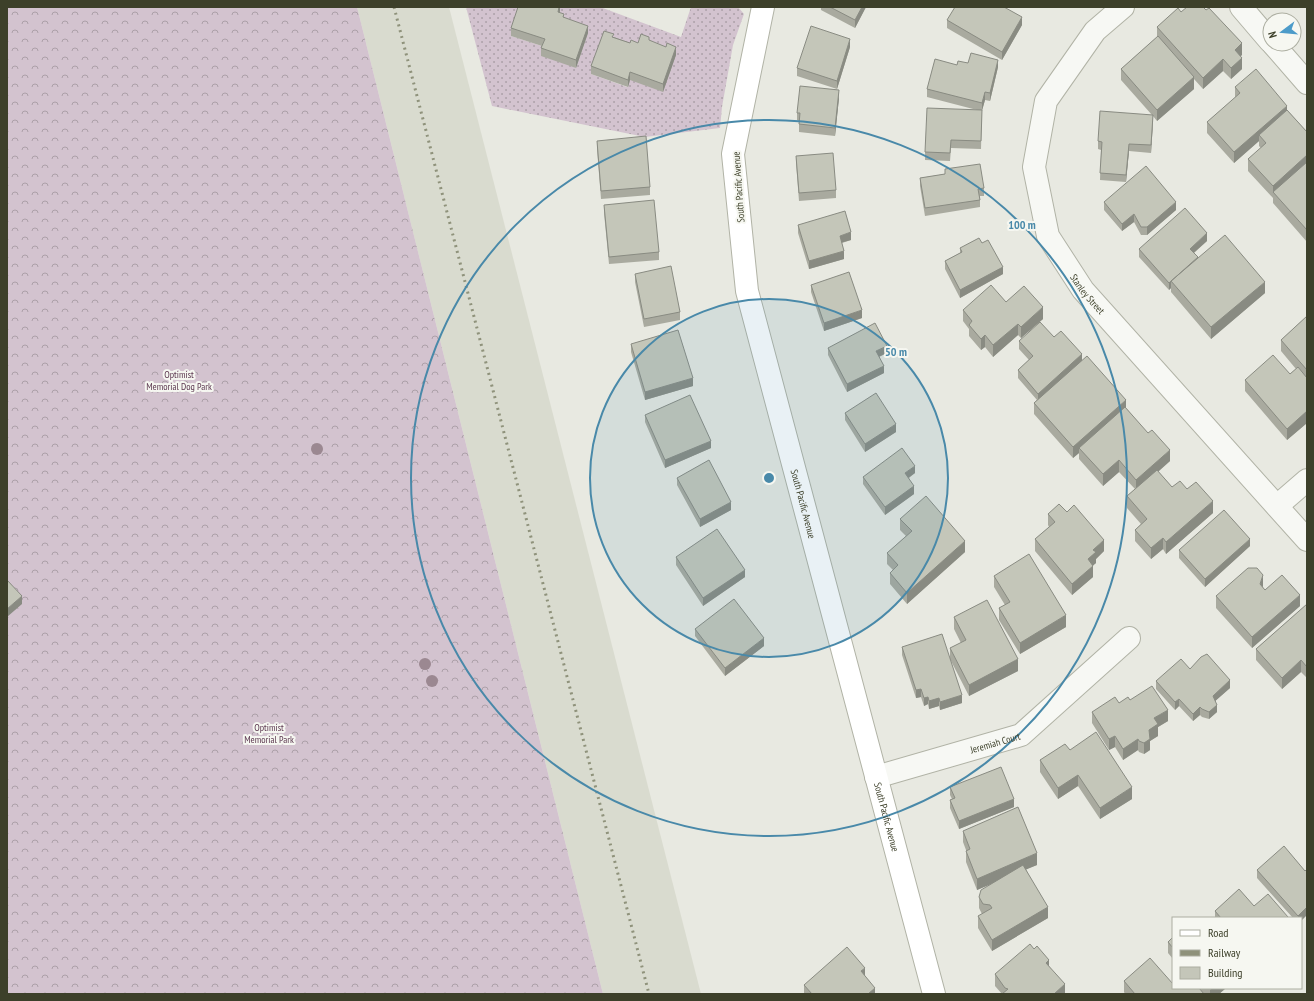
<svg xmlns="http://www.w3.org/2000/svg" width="1314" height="1001" viewBox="0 0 1314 1001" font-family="'PT Sans Narrow',sans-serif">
	<defs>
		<pattern id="grass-dots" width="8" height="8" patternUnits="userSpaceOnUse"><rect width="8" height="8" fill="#d3c3cf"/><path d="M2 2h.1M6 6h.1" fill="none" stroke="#aca0a8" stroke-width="1.8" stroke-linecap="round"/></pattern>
		<pattern id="forest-crowns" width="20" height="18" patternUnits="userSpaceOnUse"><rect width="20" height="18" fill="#d3c3cf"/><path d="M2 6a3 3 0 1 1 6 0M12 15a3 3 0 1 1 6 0" fill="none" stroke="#aca0a8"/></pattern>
	</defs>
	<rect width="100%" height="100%" fill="#e8e9e1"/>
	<!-- built -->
	<path fill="#d9dbcf" d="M357,7h92l252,987h-98z"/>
	<!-- grass -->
	<path fill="url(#grass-dots)" fill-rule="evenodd" d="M466,7h55l-10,29 34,11 31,21 12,-35 -30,-13 2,-9 -23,-4h63l81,30 10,-30h47l6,7 -11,31 -11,62 -2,21 -75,9 -153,-31zM638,50l-11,37 -36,-13z"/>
	<!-- forest -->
	<path fill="url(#forest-crowns)" d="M7,7h350l246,987h-596z"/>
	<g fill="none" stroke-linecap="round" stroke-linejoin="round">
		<defs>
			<g id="street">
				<path id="s1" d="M1123,7l-28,24 -49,70 -12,66 14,69 35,54 224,250"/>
				<path d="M1241,7l29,34"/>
				<path d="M1273,44l34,39"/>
				<path d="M1277,506l30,-26"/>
				<path id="s2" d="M876,777l145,-42 108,-97"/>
			</g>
			<g id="secondary">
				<path id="s3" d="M763,7l-30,147 14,137 187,703"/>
			</g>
		</defs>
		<!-- street casing -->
		<use href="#street" stroke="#b1b3a6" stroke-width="24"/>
		<!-- secondary casing -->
		<use href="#secondary" stroke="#b1b3a6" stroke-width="24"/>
		<!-- street -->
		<use href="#street" stroke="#f7f8f4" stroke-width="22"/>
		<!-- secondary -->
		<use href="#secondary" stroke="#fff" stroke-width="22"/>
		<!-- rail -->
		<path stroke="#8f927b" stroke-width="3" stroke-dasharray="2 4" stroke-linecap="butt" d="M394,7l255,987"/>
	</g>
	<!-- trees -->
	<g fill="#9b8891">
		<circle cx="317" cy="449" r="6"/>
		<circle cx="425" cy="664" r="6"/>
		<circle cx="432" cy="681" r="6"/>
	</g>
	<!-- wall -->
	<path fill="#a9aa9f" d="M560,7v6l4,4 24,16 -12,35 -35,-12v-8l1,-2 -31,-10v-8z
		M821,7h45l-11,21 -34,-18z
		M1181,12l61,43 -2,1 2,13 -11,10 -8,-8 -20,18 -9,-10v10l-37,32 -4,-5 -2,37 -22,-2 -3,31 -26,-2 1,-30 -3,-1v-8l54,-26 -31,-35v-11l36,-32v-10z
		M947,20l75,5 -20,35 -55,-32z
		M614,37l16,6h8l11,-3 27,15 -13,37 -33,-12 -2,7 -37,-13v-8z
		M850,47l-13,42 -40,-13v-8z
		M968,63l30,4 -8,34 -5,-1 -3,10 -1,39 -30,-1 -1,13 -25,-1v-8l52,-42 -50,-13v-8l30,-24z
		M1235,87l52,23 20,22v110l-34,-39v-6v1l-25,-27v-12l13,-11 -2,-2v-5l-25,22 -27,-30v-11l28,-24z
		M839,98l-4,38 -36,-4v-11l-2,-1v-7z
		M597,141l53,46v8l-49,4 -4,-50z
		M796,156l40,34v8l-37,3 -3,-38z
		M945,169l39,19v8h-4v11l-55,9 -5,-30v-8l25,-4z
		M1104,202l72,8 -29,25h-6l-7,-13 -12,9 -18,-21z
		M604,205l55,47v8l-50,4 -5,-51z
		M798,225l53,15 -9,3 2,16 -35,10 -11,-36z
		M1207,241l-13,12 4,5 67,35 -54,46 -40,-47v-4l-2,2 -30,-33v-8z
		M982,243l21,31 -43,24 -15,-29v-8l15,-8v-5z
		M635,274l45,38v8l-36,7 -9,-45z
		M811,285l51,33 -38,13 -13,-39z
		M1006,302l37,17 -22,19 -3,-3 -25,22 -8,-10 -4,3 -12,-14v-7l-6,-8v-11z
		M1307,316v107l-20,17 -42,-49v-11l45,-6 6,-5 -15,-18v-11z
		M1054,337l28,23 44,48 44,53 -12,11 14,15 15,2 26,24 -47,41 -3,-5 -12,10 -16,-18v-11l6,-6 -14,-16v-12l8,-7 -16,-17 -16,14 -24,-27v-6l-6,5 -39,-44v-11l3,-3 -19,-22v-8l11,-10 -10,-11v-8z
		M631,344l62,42 -48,14 -14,-48z
		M828,348l59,5 -8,4 5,16 -37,19 -19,-37z
		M845,413l51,19 -31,20 -20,-32z
		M645,415l66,33 -46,20 -20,-46z
		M915,473l-6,5 5,16 -29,21 -22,-31v-7z
		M677,478l54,32 -31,17 -23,-42z
		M1067,512l37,39 -8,8v4l-3,2v12l-21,18 -37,-44v-12l14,-12 -1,-2v-11z
		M900,519l65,33 -58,52 -17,-20v-11l3,-3 -6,-6v-11l19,-17 -6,-6z
		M1250,546l-45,41 -26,-29v-8z
		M676,557l69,20 -42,29 -27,-41z
		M994,576l72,51 -46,27 -21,-34v-12l6,-3 -11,-18z
		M1263,586l-1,1 3,3 35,16 -48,42 -36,-40v-12z
		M1307,604v74l-6,-6 -19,17 -26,-29v-11z
		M954,617l64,54 -49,25 -19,-37v-11l11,-5 -7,-14z
		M695,629l69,17 -39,30 -30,-40z
		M902,647l60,56 -22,7 -1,-4 -10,3 -1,-5 -4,2 -3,-9 -5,1 -14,-43z
		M1190,669l40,19 -15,13 2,11 -8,7 -7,-2 -2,-2 -7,6 -14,-15 -4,4 -19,-21v-8z
		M1130,700l38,21 -10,6v9l-8,5v9l-6,4 -5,-2 -1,-2 -15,10 -8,-13 -6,3 -17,-27v-11l27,-9z
		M1070,750l62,49 -32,20 -22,-33 -20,13 -18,-27v-12z
		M950,787l64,20 -55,22 -9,-21v-8l2,-1 -2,-4z
		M963,831l74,34 -11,4 22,49 -56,33 -14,-23v-12l4,-2 -3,-6v-11l11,-13 -13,6 -11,-28v-12l-3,-8z
		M1257,870l48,1 -4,47h-8l-36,-40z
		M1254,906l34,12h-73v-7z
		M1173,937v22l-5,-6v-11z
		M1049,966l16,28h-63l-7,-8v-12z
		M865,976l10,18h-71v-9z
		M1124,981l49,7h53l-7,6h-94l-1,-2z"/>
	<!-- shaded-wall -->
	<path fill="#898b82" d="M559,7h1v4l-2,9v-8z
		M862,7h4l-11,21v-8z
		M1022,17v8l-20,35v-8z
		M588,26v7l-12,35v-8z
		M850,39v8l-13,42v-8z
		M1242,43v12l-7,6v-11z
		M676,47v8l-13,37v-8z
		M1242,58v11l-11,10v-11z
		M1223,59v12l-20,18v-11z
		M998,60v7l-8,34v-8z
		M630,72v8l-2,7v-7z
		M1194,77v12l-37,32v-11z
		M839,90v8l-4,38v-8z
		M985,92v8l-3,11v-8z
		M1287,106v11l-28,18v6l-25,22v-11z
		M1153,115v8l-2,30v-8z
		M1129,144v7l-3,31v-7z
		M1307,155v11l-34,26v6v-12z
		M1176,202v8l-29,25v-8z
		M1134,214v8l-12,9v-7z
		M851,232v8l-11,3v-7z
		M1207,233v8l-17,15v-7z
		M844,251v8l-35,10v-8z
		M1003,267v7l-43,24v-8z
		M1171,281v7l-2,2v-7z
		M1265,282v11l-54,46v-12z
		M1043,307v12l-22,19v-11z
		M862,310v8l-38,13v-8z
		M1018,324v11l-25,22v-12z
		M985,335v12l-4,3v-11z
		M887,346v7l-11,5v-7z
		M1082,354v8l-44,39v-7z
		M884,366v7l-37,19v-8z
		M693,378v8l-48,14v-8z
		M1126,400v12l-47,36v5l-6,5v-11z
		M1307,411v12l-20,17v-11z
		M896,424v8l-31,20v-8z
		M711,441v7l-46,20v-8z
		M1170,450v11l-34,30v-11z
		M1119,460v12l-16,14v-12z
		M915,466v7l-10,7v-7z
		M914,486v8l-29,21v-8z
		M1213,501v12l-47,41v-12z
		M731,502v8l-31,17v-8z
		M1163,538v11l-12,10v-11z
		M1250,539v7l-45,41v-8z
		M1104,540v11l-8,8v4l-8,7v-11l5,-9z
		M965,541v11l-58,52v-11z
		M1093,566v11l-21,18v-11z
		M745,570v7l-42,29v-8z
		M1263,575v11l-3,9v-11z
		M1300,595v11l-48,42v-11z
		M22,596v8l-15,13v-8z
		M1066,615v12l-46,27v-11z
		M764,638v8l-39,30v-8z
		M1018,659v12l-49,25v-11z
		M1301,660v12l-19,17v-11z
		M1230,680v8l-17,15v-7z
		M921,689v8l-5,1v-8z
		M962,695v8l-22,7v-8z
		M928,697v7l-4,2v-8z
		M939,698v8l-10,3v-8z
		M1179,699v7l-4,4v-8z
		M1217,705v7l-8,7v-7z
		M1200,707v8l-7,6v-7z
		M1168,710v11l-10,6v9l-8,5v9l-6,4v-11l10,-25z
		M1115,736v11l-6,3v-11z
		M1138,739v11l-15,10v-11z
		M1078,775v11l-20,13v-11z
		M1132,787v12l-32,20v-11z
		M1014,799v8l-55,22v-8z
		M1037,853v12l-60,25v-11z
		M1048,907v11l-56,33v-11z
		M1307,907v8l-6,6v-3h-3v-2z
		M1049,960v12l-3,-9z
		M865,968v11l-4,-8z
		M1065,984v10h-11z
		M875,988v6h-7z
		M1213,988h13l-7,6h-9v-4z"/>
	<!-- building -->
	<path fill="#c4c6b9" stroke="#898b82" d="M518,7h41l-1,5 6,2 -1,3 25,9 -12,34 -35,-12 4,-9 -34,-11z
		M830,7h32l-7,13z
		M955,7h49l18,10 -20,35 -55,-32z
		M1187,7h16l3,3 3,-2 33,35 -7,7 7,8 -11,10 -8,-9 -20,19 -46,-51 21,-19 3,4z
		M811,26l39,13 -13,42 -40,-13z
		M604,31l10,3 -2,3 18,6 1,-3 7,3 3,-9 8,3v3l17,7 1,-4 9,4 -13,37 -33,-12 -2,8 -37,-14z
		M1158,36l36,41 -37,33 -36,-41z
		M971,53l27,7 -8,33 -5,-1 -3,11 -55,-14 8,-30 22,6 1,-4 10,2z
		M1256,69l31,37 -53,46 -27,-30 33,-29 -5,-6z
		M800,86l39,4 -4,38 -36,-4 1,-11h-3z
		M927,108l55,2 -1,31 -30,-1 -1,13 -25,-1z
		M1287,110l20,22v23l-34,31 -25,-27 18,-16 -7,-8z
		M1100,111l53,4 -2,30 -22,-1 -3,31 -26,-2 2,-31 -4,-1z
		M646,136l4,51 -49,4 -4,-50z
		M833,153l3,37 -37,3 -3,-37z
		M1307,162v68l-34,-38z
		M980,164l4,24 -6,1 2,11 -55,8 -5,-30 25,-4v-5z
		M1146,166l30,36 -29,25h-6l-7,-13 -12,10 -18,-22z
		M654,200l5,52 -50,5 -5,-52z
		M1185,208l22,25 -17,16 8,8 -29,26 -30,-34z
		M845,211l6,21 -11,4 4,15 -35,10 -11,-36z
		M1225,235l40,47 -54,45 -40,-46z
		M979,238l3,5 6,-3 15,27 -43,23 -15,-29 17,-9 -2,-4z
		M671,266l9,46 -36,7 -9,-45z
		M849,272l13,38 -38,13 -13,-38z
		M991,285l15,17 18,-16 19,21 -22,20 -3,-3 -25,21 -8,-10 -4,4 -12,-14 3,-4 -9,-11z
		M1307,316v54l-26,-30z
		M1040,322l14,15 7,-6 21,23 -44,40 -20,-24 15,-14 -14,-15z
		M875,323l12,23 -11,5 8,15 -37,18 -19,-36z
		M678,330l15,48 -48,14 -14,-48z
		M1273,355l17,19 8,-7 9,11v33l-20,18 -42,-49z
		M1087,356l39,44 -53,47 -39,-44z
		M876,393l20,31 -31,20 -20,-31z
		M690,395l21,46 -46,19 -20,-45z
		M1125,407l23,26 4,-3 18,20 -34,30 -17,-20 -16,14 -24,-26z
		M902,448l13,18 -10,7 9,13 -29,21 -22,-30z
		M709,460l22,42 -31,17 -23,-41z
		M1157,470l15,17 8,-6 7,8 9,-7 17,19 -47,41 -3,-4 -12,10 -16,-18 12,-11 -20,-23z
		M926,496l39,45 -58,52 -17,-20 8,-8 -11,-12 25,-22 -12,-12z
		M1059,504l8,8 7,-7 30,35 -11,10 3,2 -8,7 5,7 -21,18 -37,-45 20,-17 -7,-8z
		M1224,510l26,29 -45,40 -26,-29z
		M717,529l28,41 -42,28 -27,-41z
		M1029,554l37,61 -46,28 -21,-35 11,-6 -16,-26z
		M1248,568h9l6,7 -3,9 5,6 17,-15 18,20 -48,42 -36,-41z
		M7,580l15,16 -15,13z
		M734,599l30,39 -39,30 -30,-39z
		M987,600l31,59 -49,26 -19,-37 16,-8 -12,-23z
		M1307,604v63l-6,-7 -19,18 -26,-29z
		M942,634l20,61 -22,7 -1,-4 -10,3 -1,-4 -4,1 -3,-9 -5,1 -14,-43z
		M1207,654l23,26 -17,16 4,9 -8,7 -7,-3 -2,-2 -7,7 -14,-15 -4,3 -19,-21 25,-22 9,10 11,-12z
		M1152,686l16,24 -14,8 4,6 -9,6 1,9 -6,4 -5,-2 -1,-2 -15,10 -8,-13 -6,3 -17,-27 23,-15 4,6 9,-6 2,3z
		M1096,732l36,55 -32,21 -22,-33 -20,13 -18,-28 25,-16 5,6z
		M1001,767l13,32 -55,22 -9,-21 5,-2 -5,-11z
		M1018,807l19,46 -60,26 -11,-28 4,-2 -7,-18z
		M1284,846l21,25 2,-2v38l-9,9 -41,-46z
		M1023,865l25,42 -56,33 -14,-24 14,-8 -2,-3 -7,-1 -4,-7 2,-7z
		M1239,889l15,17 14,-12 20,23 -1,1h-66l-6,-7z
		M1173,937v11l-5,-6z
		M1030,944l4,5 3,-3 12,14 -3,3 19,21 -11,10h-52l6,-5 -3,-1 -10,-14z
		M847,947l18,21 -4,3 14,17 -7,6h-56l-8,-9z
		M1150,958l23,26v4h26l5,6h-69l-11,-13z"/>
	<!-- distance rings -->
	<circle cx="769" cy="478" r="179" fill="#4989a9" fill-opacity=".12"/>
	<g fill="none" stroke="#4989a9" stroke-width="2">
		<circle cx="769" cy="478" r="179"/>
		<circle cx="769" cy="478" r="358"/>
	</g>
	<g text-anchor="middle" stroke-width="4" stroke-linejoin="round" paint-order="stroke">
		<!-- street labels -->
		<g font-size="10" fill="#3d402a" stroke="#f6f7f1">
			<text transform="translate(738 187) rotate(-94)" y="4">South Pacific Avenue</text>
			<text dy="4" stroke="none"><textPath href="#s1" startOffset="330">Stanley Street</textPath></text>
			<text dy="4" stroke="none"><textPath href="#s3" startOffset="508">South Pacific Avenue</textPath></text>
			<text dy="4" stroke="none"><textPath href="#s2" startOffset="124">Jeremiah Court</textPath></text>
			<text dy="4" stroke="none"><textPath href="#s3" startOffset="832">South Pacific Avenue</textPath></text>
		</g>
		<!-- park labels -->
		<g font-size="10" fill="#5c3850" stroke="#f6f7f1">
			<text x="179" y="378">Optimist<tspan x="179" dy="12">Memorial Dog Park</tspan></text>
			<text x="269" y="731">Optimist<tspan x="269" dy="12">Memorial Park</tspan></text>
		</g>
	</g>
	<circle cx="769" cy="478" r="6" fill="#4989a9" stroke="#f6f7f1" stroke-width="2"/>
	<g font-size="12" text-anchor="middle" font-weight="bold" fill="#4989a9" stroke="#f6f7f1" stroke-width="4" stroke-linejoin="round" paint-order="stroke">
		<text x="1022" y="229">100 m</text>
		<text x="896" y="356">50 m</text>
	</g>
	<!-- border -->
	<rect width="1314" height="1001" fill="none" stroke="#3d402a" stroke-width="16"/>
	<!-- legend -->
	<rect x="1172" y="917" width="130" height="72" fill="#f6f7f1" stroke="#acaea1"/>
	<rect x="1180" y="930" width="20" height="6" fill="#ffffff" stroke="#acaea1"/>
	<text x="1208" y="937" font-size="12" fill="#3d402a">Road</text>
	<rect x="1180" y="950" width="20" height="6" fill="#8f927b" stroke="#acaea1"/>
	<text x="1208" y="957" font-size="12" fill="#3d402a">Railway</text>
	<rect x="1180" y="967" width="20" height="12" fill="#c4c6b9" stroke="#acaea1"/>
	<text x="1208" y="977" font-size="12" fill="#3d402a">Building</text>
	<!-- north arrow -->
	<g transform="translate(1282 32) rotate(254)"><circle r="19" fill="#f6f7f1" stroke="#acaea1"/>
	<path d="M0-3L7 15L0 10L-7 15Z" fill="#4c9bc9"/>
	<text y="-6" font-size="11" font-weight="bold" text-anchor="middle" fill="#3d402a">N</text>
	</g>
</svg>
